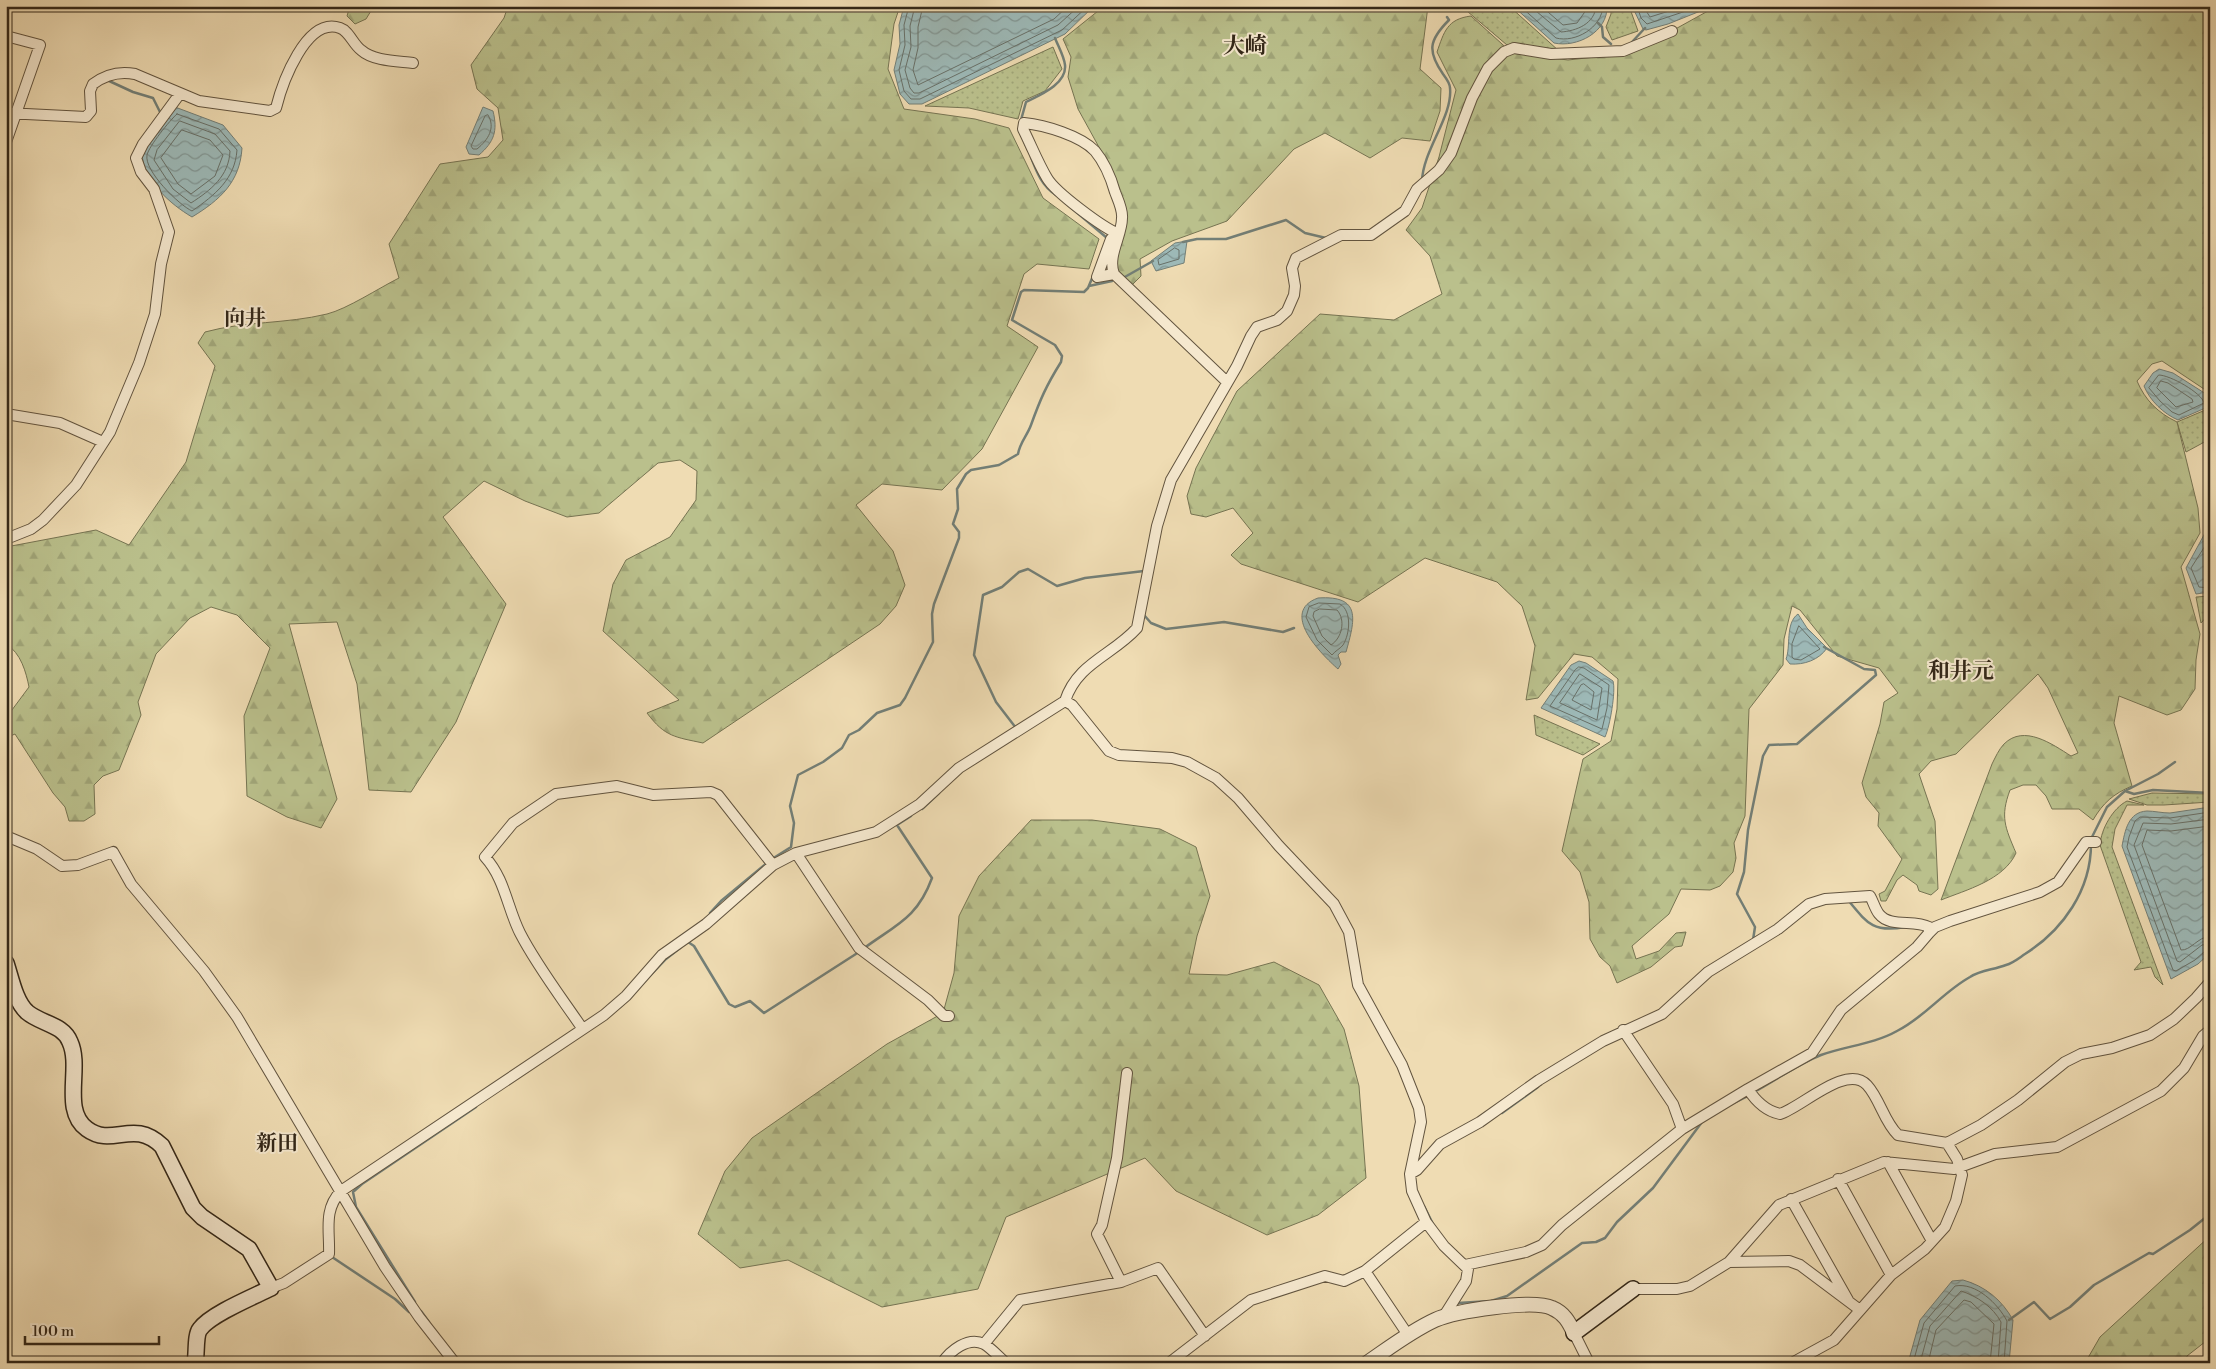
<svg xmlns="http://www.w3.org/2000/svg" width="2216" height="1369" viewBox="0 0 2216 1369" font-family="'Libre Bodoni','Noto Serif JP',serif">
	<defs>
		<pattern id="grass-dots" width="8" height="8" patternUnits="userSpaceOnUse" patternTransform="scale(1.25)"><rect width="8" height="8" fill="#bac08c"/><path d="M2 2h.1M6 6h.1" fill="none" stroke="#a0a578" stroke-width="1.8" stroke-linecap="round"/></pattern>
		<pattern id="forest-firs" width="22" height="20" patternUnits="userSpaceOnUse" patternTransform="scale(1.25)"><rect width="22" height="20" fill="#bac08c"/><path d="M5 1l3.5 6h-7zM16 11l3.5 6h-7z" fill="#a0a578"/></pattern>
		<pattern id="water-waves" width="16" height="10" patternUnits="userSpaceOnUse" patternTransform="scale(1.25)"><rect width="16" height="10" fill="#9db9b7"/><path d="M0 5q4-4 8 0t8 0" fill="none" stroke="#819694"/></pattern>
	</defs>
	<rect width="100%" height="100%" fill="#efdcb3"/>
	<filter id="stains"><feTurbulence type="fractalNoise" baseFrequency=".004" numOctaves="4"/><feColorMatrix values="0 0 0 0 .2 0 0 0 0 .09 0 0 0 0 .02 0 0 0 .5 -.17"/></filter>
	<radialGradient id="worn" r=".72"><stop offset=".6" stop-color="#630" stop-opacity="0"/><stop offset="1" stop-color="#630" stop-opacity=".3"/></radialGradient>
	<!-- grass -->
	<path fill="url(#grass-dots)" stroke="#767452" d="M1461,6h48l50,45 -52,-6z
		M1611,6h18l9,25 -26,9 -6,-13 5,-13z
		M1053,47l9,22 -17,22 -22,10 -5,18 -49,-11 -44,-2z
		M2210,408v31l-24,13 -9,-30z
		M2210,596v17l-9,10 -5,-26z
		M1534,715l66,29 -17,11 -47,-20z
		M2152,793l58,1v8l-46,3h-17l-18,-6z
		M2127,801l17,4h-17l-12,24 -3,18 51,138 -8,-8 -4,-10 -17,3 7,-8 -41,-117c1,-16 13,-37 27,-44z"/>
	<!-- forest -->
	<path fill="url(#forest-firs)" stroke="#767452" d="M350,6h24l-8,13 -11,5 -8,-8z
		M508,6h392l-6,18 -6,45 16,40 71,10 34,9 34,70 56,41 -10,30 -52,-5 -13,10 -17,52 31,21 -56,102 -40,41 -60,-6 -26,21 37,46 12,34 -9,21 -16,18 -177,119c-28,-6 -38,-6 -56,-30l32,-13 -76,-69 10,-47 13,-24 44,-23 26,-37 1,-29 -17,-11 -22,3 -59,50 -32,4 -42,-16 -41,-20 -41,36 63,87 -50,118 -45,70 -42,-2 -12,-106 -20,-62 -48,2 48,175 -16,29 -34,-11 -40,-21 -3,-80 26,-68 -33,-33 -26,-8 -21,11 -34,36 -18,48 3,13 -22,55 -16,6 -9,9 1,29 -11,7h-15l-4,-14 -12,-14 -38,-59 -9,4v-20l23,-31c-3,-15 -8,-34 -23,-43v-97l90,-17 33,15 57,-83 29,-96 -17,-23 7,-11c40,-11 81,-8 122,-18 20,-5 52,-26 72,-36l-10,-34 51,-80 48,-7 15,-17 -5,-32 -21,-19 -6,-24 33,-47z
		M1100,6h328l-8,63 21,19 -1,23 -10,30 -28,-3 -32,20 -45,-25 -31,16 -67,72 -55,20 -32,18 1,17 -10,10 -17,-18 10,-38 -13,-61 -33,-60 -10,-32 3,-20 -8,-18 35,-28z
		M1717,6h493v387l-48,-32 -10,3 -15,17c8,19 21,32 40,41l21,86 2,25 -19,34 19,67 -4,26 -1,29 -14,21 -14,5 -48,-19 -5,27 18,63c-19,8 -29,17 -39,34l-14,-11h-27l-6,-13 -10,-11h-13l-13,5c-10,27 -5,37 6,63 -12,27 -50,37 -75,47l51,-136c3,-6 7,-15 12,-20 20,-20 48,0 67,12l7,-3 -30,-65 -10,-14 -82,80 -25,7 -12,13 16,47 3,68 -7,6 -12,-4 -2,-6 -14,-10 -6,5 -11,21h-5l-2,-7 6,-3 17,-32 -24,-33 1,-13 -13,-16 -4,-14 18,-59 4,-22 14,-9 -19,-25 -42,-12 -37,-46 -8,-4 -8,33 -1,26 -34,44 -4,107 -11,27 2,15 -3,14 -13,14 -10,4 -29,-1 -12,25 -37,32 4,13 23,-8 17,-18 10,-1 -4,14 -7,1 -24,20 -34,16 -7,-17 -10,-9 -10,-18 -1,-37 -9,-30 -18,-21 21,-92 28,-18 6,-32 1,-30 -26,-22 -18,-3 -36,44 -12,2 9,-54 -13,-40 -25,-24 -72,-24 -67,44 -117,-38 -10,-9 22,-22 -20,-25 -27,9 -15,-3 -4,-18 9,-28 41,-77 83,-77 74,6 48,-26 -12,-38 -24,-26 16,-22 17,-51 17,-67 -19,-38c7,-20 10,-33 34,-36l41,37 56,7 64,-7z
		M1031,820h61l68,9 36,18 14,49 -13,40 -8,38 38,1 47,-13 45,23 25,44 15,57 7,92 -48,37 -51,20 -91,-44 -31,-33 -139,59 -28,72 -96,18 -94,-47 -48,8 -42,-34 27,-63 27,-33 135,-94 56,-31 11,-40 5,-57 20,-40z
		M2210,1236v102l-23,18 -1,7h-101l15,-26z"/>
	<!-- water -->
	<path fill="url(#water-waves)" stroke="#737f77" d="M904,6h190l-29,28 -143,70h-13l-9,-10 -6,-24 6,-26 -1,-19z
		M1513,6h94c1,26 -30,42 -53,37z
		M1632,6h81l-45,18 -22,6 -3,-1z
		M175,107l48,18 19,23c-2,34 -22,52 -50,69 -22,-13 -48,-36 -50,-63z
		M483,107l10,4c5,20 1,31 -14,44l-10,-1 -3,-7z
		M1187,241l-3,22 -28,8 -5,-10 24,-18z
		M2159,369l14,4 33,21 4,5v7l-32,14c-14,-6 -28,-19 -34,-34l9,-13z
		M2207,509h3v83l-14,2 -10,-26 19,-35z
		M1318,598c44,-3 37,22 28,54h-5l-3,3 3,9 -3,5c-17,-15 -59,-57 -20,-71z
		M1798,614l9,14 20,20c-8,12 -23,17 -37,16l-4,-5c5,-12 -1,-36 12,-45z
		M1579,661l7,2 27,18c3,10 -3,45 -8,56l-64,-29 30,-43z
		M2210,807v146l-12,11 -27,15 -49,-133c3,-15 6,-34 25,-35 7,0 15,2 23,2 13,-2 27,-4 40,-6z
		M1963,1280c22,6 39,20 50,40l-4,43h-101l12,-43 32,-39z"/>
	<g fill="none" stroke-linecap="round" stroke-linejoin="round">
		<!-- shore -->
		<path stroke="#687068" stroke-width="1" d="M909,6l-5,19 1,20 -6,25 5,21 7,8h9l142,-69 26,-24
			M915,6l-5,20 1,21 -6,23 5,18 4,5h5l139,-68 21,-19
			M923,6l-5,21v21l-5,22 5,15 136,-66 14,-13
			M1520,6l36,32c19,5 46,-10 47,-32
			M1530,6l31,26c15,-1 34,-8 35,-26
			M1541,6l22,19 14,-2 12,-17
			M1637,6l4,12 6,6 54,-18
			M1643,6l7,11 35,-11
			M177,114l42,15 18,21c-2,29 -22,45 -45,61 -13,-6 -48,-40 -45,-56 2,-9 23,-35 30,-41z
			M488,115c8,13 0,25 -11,34h-4l-2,-3 14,-30z
			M180,121l35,13 15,17c-1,25 -19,39 -39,52l-18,-14 -19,-29 3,-10z
			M182,130l28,10 13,15 -8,21 -24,18 -13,-10 -17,-26z
			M1175,248l4,2v9l-20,6 -1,-5z
			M2159,375c11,0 43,18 45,28l-25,12 -7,-3 -12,-11 -11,-13z
			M2161,381l7,2 24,16 1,3 -17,5 -19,-19z
			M2210,530l-5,16 -14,22 8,19 11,1
			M1319,603l21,1c12,7 10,30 3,41 -2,3 -8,6 -11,10l-15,-15 -11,-23 3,-10z
			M1320,609l17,1c9,10 5,28 -6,35l-9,-9 -9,-20 1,-4z
			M1799,626l21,23 -19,11 -7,-1 -2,-2v-13z
			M1579,667l5,1 25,17 -2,23 -5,21 -52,-23 25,-36z
			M1580,674l22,14 -5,32 -37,-17z
			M1584,684l10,8 -3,18 -19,-10 9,-15z
			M2210,812l-40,6 -30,-1 -5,4 -6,16 -2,10 46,123 3,1 19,-11 10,-9 5,-1
			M2210,819l-39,5 -28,-1 -9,22 43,116 3,1 22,-17 8,-1
			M2210,826l-39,5 -24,-1 -5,15 39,105c9,1 17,-13 29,-14
			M1913,1363l11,-40 31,-37c21,-4 43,18 52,35l-3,42
			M1920,1363l10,-37 31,-35c16,5 32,16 40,31l-3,41
			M1928,1363l8,-33 28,-30 7,2 23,22 -4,39"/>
		<!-- stream -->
		<path stroke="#737f77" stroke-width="2.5" d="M1598,23l4,4 1,10 8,7
			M1632,42l13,-14
			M107,80l26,12 20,6 8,16
			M1021,120l5,-18c14,-7 41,-18 39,-37 -1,-9 -7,-19 -10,-27
			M1019,130l9,20
			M1031,157c6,16 11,29 25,38
			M1422,181c1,-31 31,-65 28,-93 0,-5 -4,-10 -7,-14 -16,-23 -14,-34 6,-54l-2,-3
			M1068,205l39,33
			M1183,242l14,-3h29l60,-19 19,13 21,5
			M1123,278l30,-17
			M1089,286l23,-5
			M1144,615l7,8 15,6 58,-7 59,10 11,-4
			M1016,728l-20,-26 -22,-47 9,-60 19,-8 17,-15 9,-3 29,17 28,-8 59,-7
			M2125,791l33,-17 17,-12
			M922,809l17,-16
			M2091,839l16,-32 18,-16 9,3 19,-4 57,3
			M772,859l19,-12 3,-24 -4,-17 8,-31 25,-13 19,-14 7,-13 10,-5 18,-17 23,-8 5,-7 28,-56 -1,-28 2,-10 25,-66v-6l-6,-8 5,-15 -1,-20 9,-15 5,-4 28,-5 19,-11c2,-12 9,-18 13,-29 9,-25 15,-39 30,-63l1,-6 -7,-11 -43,-25 9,-28 3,-2 60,2 4,-4 5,-12
			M1848,900c19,23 25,33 57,27
			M710,913l11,-12 46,-38
			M1753,940l2,-13 -18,-33 7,-22 4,-42 15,-74 6,-11 28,-1 79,-69 -1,-5 -11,-1 -40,-22
			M688,942l6,4 35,58 6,3 15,-6 14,12 95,-61
			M863,949c32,-24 54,-30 69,-71l-35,-53 14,-9
			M620,1007l46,-48 14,-11
			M1641,1028l20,-9
			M1754,1092c22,-12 44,-28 67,-37 25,-9 53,-11 76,-24 28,-14 46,-39 73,-54 11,-7 23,-7 36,-12 7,-2 13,-7 19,-11 38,-24 66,-64 66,-110
			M1732,1104l18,-9
			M1502,1113l36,-26
			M1424,1206l10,20
			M332,1257l63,42 14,13h3
			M415,1302l-59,-95 -3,-15 9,-8 114,-77
			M1455,1309l3,-6 33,-2 16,-5 75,-53 14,-1 9,-4 12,-16 36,-34 49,-66
			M421,1311l8,11
			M2009,1320l25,-18 16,17 20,-12 24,-22 55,-32 4,1 37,-24 20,-16"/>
		<defs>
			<path id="minor" d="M6,36l34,9 -34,97
				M6,113l80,4 5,-6 -1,-20 3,-7c12,-9 27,-13 42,-10l64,27 71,10 6,-3c6,-24 30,-92 64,-80 9,3 13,16 21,22 12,11 36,11 52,13
				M1119,234c-16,-6 -64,-42 -72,-56 -9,-15 -16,-33 -24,-49l1,-6c21,2 57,13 71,28 10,12 16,27 20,41 3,8 8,18 7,26 0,18 -15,38 -8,56l113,108
				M1111,239l-14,38 17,-3
				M6,414l54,9 43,19
				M6,539l25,-10 12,-9 33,-35 34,-53 29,-69 16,-49 6,-50 8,-32 -15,-43 -13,-17 -5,-14 7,-14 36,-49
				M1065,701c12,-38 48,-46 72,-73l20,-102 14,-46 66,-114 14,-30 6,-9 20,-7 10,-9 7,-16 1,-9 -3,-18 4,-10 45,-23h30l34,-24 12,-22 22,-19 12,-17 21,-55 16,-30 16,-16 10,-4 37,6 72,-3 49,-20
				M1065,701l7,4 37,46 10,4 53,3 15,4 29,16 22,20 41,48 55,58 15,28 9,53 44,80 17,43 2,14 -11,52 2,17 14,31 18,24 24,23 -2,12 -22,35
				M6,836l31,13 25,17 16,-1 35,-13 18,32 73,87 33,46 148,250 34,50 36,46
				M796,853l63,95 69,52 16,16h5
				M1929,933l6,-6 15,-6 90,-29 18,-10 28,-40h10
				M582,1028c-21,-31 -45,-62 -62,-95 -13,-26 -15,-54 -35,-76l28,-34 43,-29 61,-8 36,9 58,-3 7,3 55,70
				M1623,1030l50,74 9,25 66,-40
				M1127,1073l-10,85 -15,67 -5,9 24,48 37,-14 47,68
				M1888,1162l44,79
				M1410,1174l7,-4 23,-26 40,-22 59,-42 64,-39 59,-27 46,-42 70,-43 31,-25 16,-5 45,-3c3,5 5,13 9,18 11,14 35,5 50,13v6l-12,14 -76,63 -29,43 -64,36c7,11 18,22 32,25 22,-7 67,-51 87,-29 13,14 17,37 31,50l49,8
				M1838,1179l53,96
				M1791,1199l57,101
				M1729,1262l60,-1 11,4 60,45
				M1465,1265l61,-13 16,-7 20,-20 120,-96
				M1365,1271l43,64
				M271,1288l13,-5 45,-29c1,-23 -6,-44 12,-63l263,-176 22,-19 36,-41 44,-31 67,-59 23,-12 80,-21 44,-28 39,-36 106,-67
				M1633,1289h44l13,-3 39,-24 50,-57 105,-43 70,7 41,-15 62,-7 104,-56 23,-23 19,-32 7,-6
				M1574,1333l15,30
				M984,1344l36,-44 101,-18
				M942,1363c8,-12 26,-27 42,-19 7,4 15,13 22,19
				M1169,1363l82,-63 74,-24 19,5 21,-10 61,-49
				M1792,1363l42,-23 57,-65 34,-26 20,-22 11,-26 6,-26 -5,-16 -10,-16 34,-18 37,-25 47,-38 16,-8 31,-6 38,-13 24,-16 22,-21 14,-16"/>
			<path id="tertiary" d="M1367,1363c22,-15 44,-32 68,-43 20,-9 98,-21 117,-12 12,5 17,14 22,25"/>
			<path id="secondary" d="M6,963c5,15 9,38 21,49 14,12 36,12 43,30 12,26 -9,68 17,87 26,19 46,-11 75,17l31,62 9,9 47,32 22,39c-18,9 -60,26 -71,41 -5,6 -3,25 -5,34
				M1574,1333l59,-44"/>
		</defs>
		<!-- minor casing -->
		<use href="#minor" stroke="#62543f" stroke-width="12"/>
		<!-- tertiary casing -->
		<use href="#tertiary" stroke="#62543f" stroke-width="16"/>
		<!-- secondary casing -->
		<use href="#secondary" stroke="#332718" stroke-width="18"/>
		<!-- minor -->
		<use href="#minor" stroke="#f5e8ce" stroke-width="10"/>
		<!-- tertiary -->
		<use href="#tertiary" stroke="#f5e8ce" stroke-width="14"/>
		<!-- secondary -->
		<use href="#secondary" stroke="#f5e8ce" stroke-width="15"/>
		<!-- rail -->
		<path stroke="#332718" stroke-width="2.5" stroke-dasharray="9 9" stroke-linecap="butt" d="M6,1354l1,9"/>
	</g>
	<g text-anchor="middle" stroke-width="4" stroke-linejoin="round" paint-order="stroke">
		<!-- neighbourhood labels -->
		<g font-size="21" font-weight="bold" fill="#332718" stroke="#f5e8ce">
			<text x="245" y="325">向井</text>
			<text x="277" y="1150">新田</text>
		</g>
		<!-- quarter labels -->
		<g font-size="22" font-weight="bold" fill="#332718" stroke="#f5e8ce">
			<text x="1245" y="53">大崎</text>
			<text x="1961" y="678">和井元</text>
		</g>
	</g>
	<!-- margin -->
	<rect width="2216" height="1369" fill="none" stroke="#efdcb3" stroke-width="25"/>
	<rect x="8" y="8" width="2201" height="1354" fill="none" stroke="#332718" stroke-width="2.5"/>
	<rect x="12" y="12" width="2191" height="1344" fill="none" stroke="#332718"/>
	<!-- scale -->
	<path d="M25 1336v8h134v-8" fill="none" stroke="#332718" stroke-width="2.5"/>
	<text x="32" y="1336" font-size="15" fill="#332718" stroke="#f5e8ce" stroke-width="4" paint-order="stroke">100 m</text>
	<rect width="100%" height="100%" filter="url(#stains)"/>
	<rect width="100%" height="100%" fill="url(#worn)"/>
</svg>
